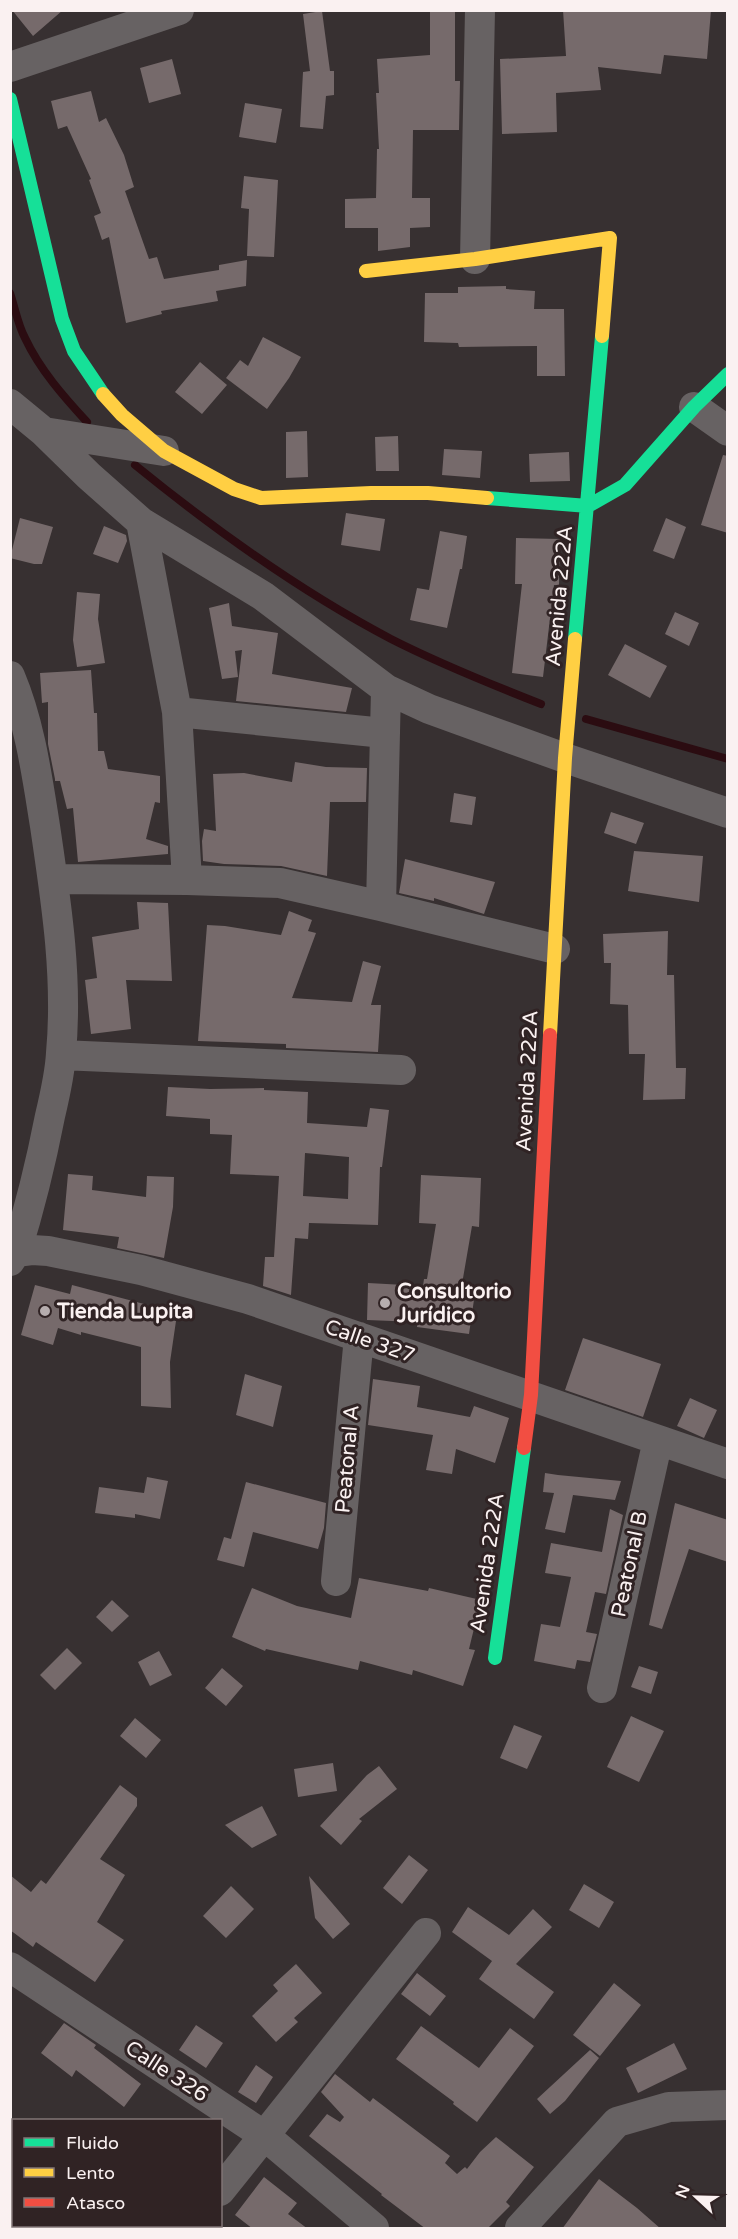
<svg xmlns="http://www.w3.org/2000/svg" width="738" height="2239" viewBox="0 0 738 2239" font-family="'Varela Round',sans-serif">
	<rect width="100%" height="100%" fill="#373031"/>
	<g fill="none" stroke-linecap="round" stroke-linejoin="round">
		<!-- stream -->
		<path stroke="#2b0c11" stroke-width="8" d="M10,293c5,15 8,32 15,45 15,32 39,59 62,84
			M135,465c80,65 164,126 256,174 49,25 99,45 150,65
			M586,719l142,40"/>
	</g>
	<!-- building -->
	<path fill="#766a6b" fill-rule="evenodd" d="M12,10h51l-30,26z
		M430,10h25v71h5l-1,49h-46l-1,68h18v29l-20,1v19l-32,4v-23h-33v-29l31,-1 1,-49h2l-3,-56h3l-2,-34 53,-4z
		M563,10h148l-4,49 -43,-4 -3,19 -63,-7 3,23 -45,3 1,39 -55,2 -2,-75 66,-3z
		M322,11l8,60h4v24l-8,1 -3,33 -23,-2 3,-55 7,-1 -7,-57z
		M172,59l9,35 -32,9 -9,-35z
		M91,91l8,31 7,-4 18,37 10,32 -9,4 24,68 8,-2 7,22 55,-9v-5l28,-5 -1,26 -30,5 2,10 -57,10 1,3 -36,9 -17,-86 -7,3 -8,-24 7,-3 -12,-33 2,-1 -24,-53 -9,3 -7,-28z
		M245,103l37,6 -6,34 -37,-6z
		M244,176l34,4 -4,77 -27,-1 2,-47 -8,-1z
		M506,286v3l29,2 -1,18h30l1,67h-28v-30l-78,1 -1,-4 -34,-1 1,-49h33v-6z
		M263,337l38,20 -12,21 -22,31 -41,-31 14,-18 8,6z
		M200,362l27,23 -25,29 -27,-22z
		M307,431l1,46 -22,1v-46z
		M398,436l1,35h-23l-1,-34z
		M444,449l38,2 -2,27 -38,-3z
		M569,452l1,29 -40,1 -1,-28z
		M723,455l5,1v77l-27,-8z
		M346,513l39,6 -5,32 -39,-6z
		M20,518l33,9 -11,37h-8l-24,-6z
		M666,518l20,9 -12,32 -21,-8z
		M104,526l22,9 1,6 -9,22 -25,-9z
		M440,531l27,5 -5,33h-2l-13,59 -37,-8 7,-32 12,2z
		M516,538l44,1 -1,46h-5l-11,92 -31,-4 10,-89h-7z
		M77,592l23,2 -2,25 7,44 -28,4 -4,-27z
		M229,603l3,23 46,7 -6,41 80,14 -6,24 -110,-11 6,-51 -7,1 3,26 -16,2 -13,-71z
		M675,612l24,11 -10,23 -24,-12z
		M625,644l42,22 -17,32 -42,-23z
		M91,670l3,43h3l1,38h6l4,18 52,7v27l-5,-1 -9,37 22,7v8l-90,8 -5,-54 -6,1 -7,-28h-5v-2l-7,-35v-42l-6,1 -2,-30z
		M295,762l31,5 41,1 -1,34h-36l-3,74 -46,-10 -57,-2 -21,-3 -1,-20 2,-12 12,2 -3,-57 31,-1 48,9z
		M454,793l22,4 -4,28 -22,-3z
		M611,812l33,11 -8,21 -32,-11z
		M634,851l69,5 -4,46 -71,-11z
		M405,859l90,23 -11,32 -50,-16v3l-35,-8z
		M137,902l31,1 4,78 -46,-1 5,49 -40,5 -6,-54 12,-2 -5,-41 47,-8z
		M289,911l23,9 -4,11 8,2 -24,65 60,4 11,-41 18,5 -10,39h10l-3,47 -92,-4v-4l-88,-3 9,-116 18,1 56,9z
		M668,931l-1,44h7l2,93h10l-1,31 -42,1 2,-46h-16l-1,-49 -18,-1 1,-41h-7l-1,-29z
		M168,1087l42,2 54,-1v2l44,2 -1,31 60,4 3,-19 19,2 -7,57h-2l-2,58 -69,-2 -1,16 -13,-1 -4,57 -28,-9 2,-29h9l5,-81 -49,-2 2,-39 -22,-1v-15l-44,-3zM305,1153l44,4 -1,42 -45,-3z
		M68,1174l25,2 -1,14 54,7 1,-21 27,1 -1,30 -9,51 -47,-10 2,-11 -56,-7z
		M421,1175l60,3 -2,49 -7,-1 -10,58 14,2 -7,48 -52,-7v-5l-50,-2 1,-37 55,3 1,-7h3l9,-55 -17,-1z
		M35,1285l35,9 2,-9 76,20 -3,11 31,5 -6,41 1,46 -30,-2v-59l-60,-15v3l-23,-7 -5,17 -32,-10z
		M583,1338l78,26 -18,53 -78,-27z
		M245,1374l37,12 -9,41 -37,-12z
		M373,1379l47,7 -3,21 53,10 4,-11 35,12 -14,45 -39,-14 -4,25 -26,-4 7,-35 -65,-10z
		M690,1398l27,12 -13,28 -27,-12z
		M545,1473l13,2 63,6 -6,19 -42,-5 -8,38 -20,-4 9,-36 -11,-1z
		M147,1477l21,4 -8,38 -25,-5v4l-40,-5 4,-26 45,6z
		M246,1482l80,21 -2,25 -6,21 -65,-17 -9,35 -27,-7 7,-23 7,2z
		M675,1503l53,17v42l-39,-13 -27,80 -13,-4z
		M610,1509l13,6 -17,79 -11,-2 -9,40 11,2 -7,28 -13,-2 -2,9 -41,-8 7,-37 19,3 11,-50 -26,-4 6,-30 51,9z
		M359,1578l69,13 1,-3 52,12 -12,49 6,1 -12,36 -50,-16 -1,5 -52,-14 -2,9 -92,-21 -1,2 -33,-14 20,-49 45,18 54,12z
		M112,1600l17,16 -17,16 -16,-15z
		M67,1648l15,15 -27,27 -15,-15z
		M159,1651l13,24 -22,11 -12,-24z
		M639,1666l19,6 -7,22 -20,-7z
		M222,1668l21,18 -17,20 -21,-18z
		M631,1716l33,15 -25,51 -32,-15z
		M135,1718l26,22 -15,18 -26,-22z
		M514,1725l28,11 -15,33 -27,-11z
		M333,1763l4,28 -39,6 -4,-28z
		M379,1766l18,23 -38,30 3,2 -21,24 -21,-19 47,-51z
		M120,1785l17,13v8l-37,53 25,16 -28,47 27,18 -29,42 -59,-40 -3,5 -23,-17v-55l21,17 10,-12 5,4z
		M262,1806l15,29 -25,13 -27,-23z
		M409,1855l19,15 -26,34 -19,-16z
		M309,1876l41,48 -17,15 -18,-21z
		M584,1884l30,18 -15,26 -30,-18z
		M231,1886l23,23 -28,29 -23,-22z
		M468,1907l41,28 24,-26 19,18 -36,37 38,28 -20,27 -55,-40 13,-18 -40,-29z
		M296,1964l26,29 -28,25 4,4 -22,20 -24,-26 26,-25 -5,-6z
		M417,1973l29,23 -16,20 -29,-22z
		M614,1983l27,22 -41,51 -27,-21z
		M64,2023l32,22 -2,3 47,36 -17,23 -48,-37 -4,7 -31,-24z
		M196,2025l27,18 -17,25 -27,-18z
		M421,2026l58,42 31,-40 24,18 -57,76 -24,-18 1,-2 -58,-43z
		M674,2043l13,26 -49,24 -12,-25z
		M590,2050l9,8 -34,43 -15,13 -13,-15z
		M256,2065l17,12 -17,26 -18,-11z
		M335,2074l35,28 3,-4 77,58 -5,7 12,11 8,-7 2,2 13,-17 16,-15 38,30 -28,35 4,4 -23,23h-61l-45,-34 1,-1 -73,-58 18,-22 13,8 4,-5 -23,-25z
		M264,2177l33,26 -9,11 20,15h-55l-18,-14z
		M599,2179l38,29 24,21h-99z"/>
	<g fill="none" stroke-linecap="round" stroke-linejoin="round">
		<!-- street -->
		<path stroke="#676263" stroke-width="30" d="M10,67l169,-57
			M475,259l5,-249
			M10,404l34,28 45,44 52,46 122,74 123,93 43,20 136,49 163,55
			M694,407l34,24
			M44,432l120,19
			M141,522l36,190 10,168
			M10,676c20,47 27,100 35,150 11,75 23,151 16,227 -1,21 -6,42 -11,63 -9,46 -20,91 -34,136
			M177,712l207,21
			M53,879l134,1 93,3 101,23 174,43
			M381,906l5,-217
			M61,1055l340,15
			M10,1261l6,-9 16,-2 16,1 93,19 107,29 480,165
			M336,1581l23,-244
			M602,1688l56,-248
			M10,1967l255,169 109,92
			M220,2191l206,-258
			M190,2228l2,-2
			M520,2228l97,-106 52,-15 59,-2"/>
		<!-- fast -->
		<path stroke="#16e098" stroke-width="14" d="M10,99l52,220 12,32 29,43
			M487,498l101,8 37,-21 69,-78 34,-33
			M575,639l27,-303
			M495,1658l29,-210"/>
		<!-- slow -->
		<path stroke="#ffcf43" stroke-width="14" d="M366,271l109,-12 135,-21 -8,98
			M103,394l19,21 42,36 70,38 27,9 110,-5h57l59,5
			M550,1035l15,-277 10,-119"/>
		<!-- jam -->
		<path stroke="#f24e42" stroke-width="14" d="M524,1448l7,-53 19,-360"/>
	</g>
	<!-- markers -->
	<g fill="#b6adae" stroke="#302324" stroke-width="2">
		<circle cx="385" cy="1303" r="6"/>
		<circle cx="45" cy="1311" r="6"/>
	</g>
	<g text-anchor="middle" stroke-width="6" stroke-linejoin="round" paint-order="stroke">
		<!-- street labels -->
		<g font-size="21" fill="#faf1f1" stroke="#302324">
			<text transform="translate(559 596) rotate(-85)" y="7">Avenida 222A</text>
			<text transform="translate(527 1081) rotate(-87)" y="7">Avenida 222A</text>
			<text transform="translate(370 1341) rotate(19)" y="7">Calle 327</text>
			<text transform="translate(347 1459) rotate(-85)" y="7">Peatonal A</text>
			<text transform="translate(487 1563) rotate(-82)" y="7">Avenida 222A</text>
			<text transform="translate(629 1564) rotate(-78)" y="7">Peatonal B</text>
			<text transform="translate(167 2071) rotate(33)" y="7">Calle 326</text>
		</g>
		<!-- poi labels -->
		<g font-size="21" font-weight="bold" fill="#faf1f1" stroke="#302324" text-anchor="start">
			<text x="397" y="1298">Consultorio<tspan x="397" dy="24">Jurídico</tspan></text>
			<text x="57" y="1318">Tienda Lupita</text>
		</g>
	</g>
	<!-- border -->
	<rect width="738" height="2239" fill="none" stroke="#faf1f1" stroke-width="24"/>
	<!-- legend -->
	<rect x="12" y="2119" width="210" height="108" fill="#302324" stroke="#817576" stroke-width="1.5"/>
	<rect x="24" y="2138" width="30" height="9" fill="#16e098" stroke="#817576" stroke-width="1.5"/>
	<text x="66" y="2149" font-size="18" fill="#faf1f1">Fluido</text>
	<rect x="24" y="2168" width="30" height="9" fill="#ffcf43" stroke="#817576" stroke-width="1.5"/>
	<text x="66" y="2179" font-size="18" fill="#faf1f1">Lento</text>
	<rect x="24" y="2198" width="30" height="9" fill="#f24e42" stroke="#817576" stroke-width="1.5"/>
	<text x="66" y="2209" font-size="18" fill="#faf1f1">Atasco</text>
	<!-- north arrow -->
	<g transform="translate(696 2197) rotate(292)" stroke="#302324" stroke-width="4.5" paint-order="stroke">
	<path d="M0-4.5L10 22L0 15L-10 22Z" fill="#faf1f1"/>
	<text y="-9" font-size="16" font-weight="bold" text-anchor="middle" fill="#faf1f1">N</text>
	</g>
</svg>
